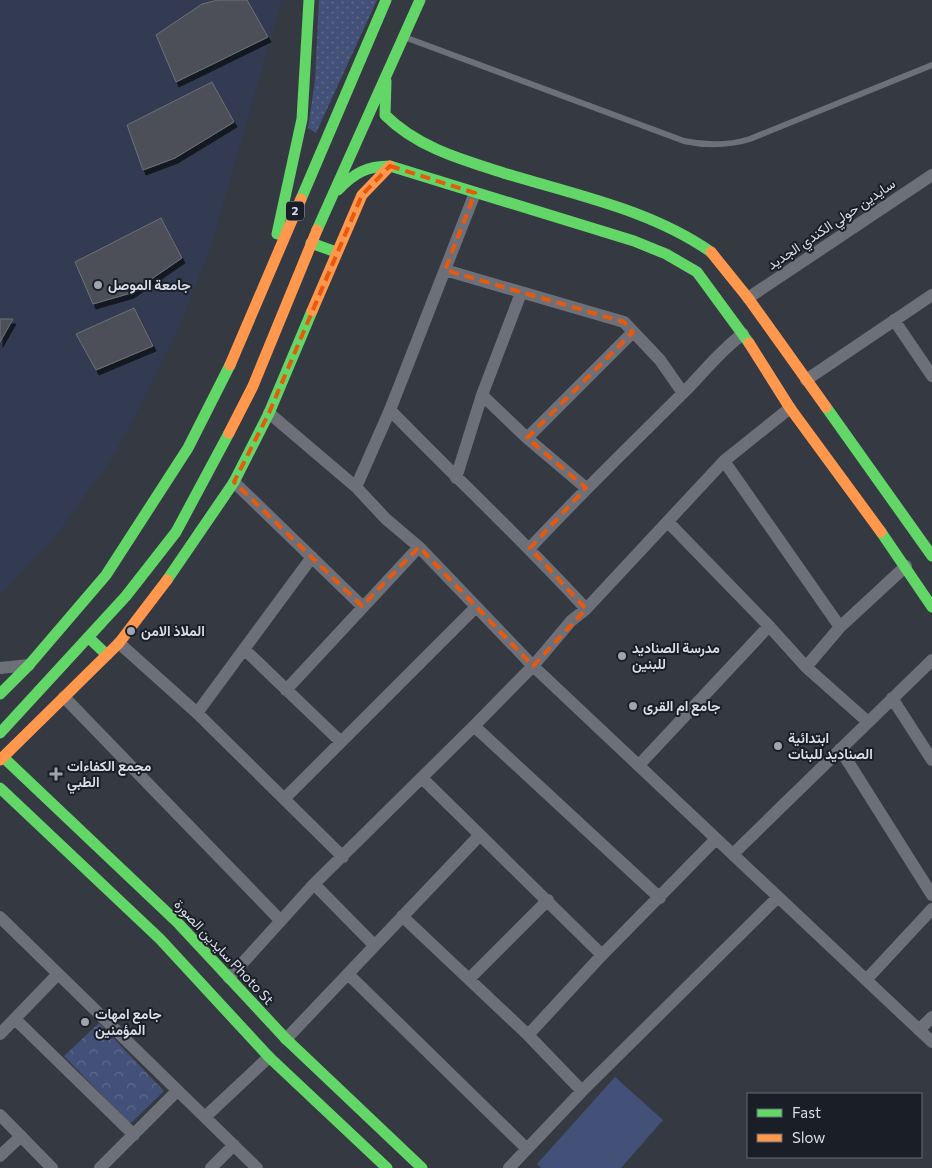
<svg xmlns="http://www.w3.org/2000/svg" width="932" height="1168" viewBox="0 0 932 1168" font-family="Commissioner,Vazirmatn,sans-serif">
	<defs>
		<pattern id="park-crowns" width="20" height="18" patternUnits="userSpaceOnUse" patternTransform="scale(1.25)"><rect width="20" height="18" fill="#435179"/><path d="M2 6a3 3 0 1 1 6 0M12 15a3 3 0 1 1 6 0" fill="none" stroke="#5e6a8c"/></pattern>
		<pattern id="garden-dots" width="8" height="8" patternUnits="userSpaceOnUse" patternTransform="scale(1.25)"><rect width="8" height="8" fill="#435179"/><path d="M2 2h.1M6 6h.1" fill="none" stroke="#5e6a8c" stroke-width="1.8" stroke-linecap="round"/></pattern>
		<filter id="shadow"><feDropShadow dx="3" dy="5" stdDeviation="0" flood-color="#0009"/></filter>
	</defs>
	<rect width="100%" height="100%" fill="#353942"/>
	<!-- built -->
	<path fill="#323b51" d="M0,0h282l-71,246 -30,77 -47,96 -26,45 -56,77 -52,54z"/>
	<!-- grass -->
	<path fill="#435179" d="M615,1077l48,43 -42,48h-80l-4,-4z"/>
	<!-- park -->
	<path fill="url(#park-crowns)" d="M99,1023l65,68 -34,33 -66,-68z"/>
	<!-- garden -->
	<path fill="url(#garden-dots)" d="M319,0h58l-61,133 -8,-5 7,-48z"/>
	<!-- building -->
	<path fill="#4d5058" stroke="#6d7078" filter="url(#shadow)" d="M218,0h29l21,37 -92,45 -20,-47 46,-31z
		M212,82l22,40 -59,36 -32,12 -16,-45z
		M161,218l21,40 -51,35 -38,11 -18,-42z
		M134,308l19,38 -57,24 -20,-36z
		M0,319h13l-13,23z"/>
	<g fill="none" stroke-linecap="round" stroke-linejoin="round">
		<!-- lane -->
		<path stroke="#6d7079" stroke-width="6" d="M407,38l277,103c23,5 43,5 66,-2l182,-74"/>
		<!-- street -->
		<path stroke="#6d7079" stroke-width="12" d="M445,270l179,52 36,38 23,33
			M748,298l184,-123
			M894,320l38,56
			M806,380l126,-85
			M482,395l45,43 59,50
			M390,410c65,67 133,130 196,199
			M269,413l87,74 30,32 33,28 114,119 399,376
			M527,438l106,-106
			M724,461l116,166
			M456,478l26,-83 39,-102
			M234,482l128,124
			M356,487l34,-77 85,-217
			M668,522l101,104 37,41 62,55
			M530,548c49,-53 100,-102 151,-153 21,-20 38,-44 62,-61
			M119,643l78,70 146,144
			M244,649l96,92
			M806,667l34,-40 66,-61
			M0,668l29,-3
			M286,690l133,-143
			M64,697l216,223
			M892,698l40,62
			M197,713l115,-156
			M474,726l186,172
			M840,749l92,146
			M639,765l130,-139
			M422,778l180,177
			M284,799l191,-191
			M733,854l199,-194
			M314,884l60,61
			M402,916l126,119 54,56
			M0,917l257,251
			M348,974l179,175
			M229,978l85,-94 160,-158 59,-60 38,-45 15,-12 138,-148 66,-53
			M469,979l79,-79
			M866,980l66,-71
			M15,1019l119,116
			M919,1030l13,-13
			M0,1034l58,-60
			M528,1035l74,-80 114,-116
			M286,1039l193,-203
			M0,1115l52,53
			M205,1117l64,-60
			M0,1156l21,-20
			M100,1168l77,-77
			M211,1168l23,-23
			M509,1168l73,-77 196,-194"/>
		<!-- fast -->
		<path stroke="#63d668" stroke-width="11" d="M386,81l-1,34c33,33 78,45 122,59 69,21 144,36 204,78
			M338,190c16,-17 29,-24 52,-24l244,75 32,13 31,18 52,71
			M301,199l85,-199
			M317,230l103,-230
			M277,234l25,-115 7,-119
			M311,243l25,9
			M826,407l106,149
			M881,532l51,75
			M167,580l67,-98 35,-69 43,-102
			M88,637l19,18
			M0,694l29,-29 77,-90 82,-127 42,-83
			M0,733l126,-137 50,-64 53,-99
			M3,757l174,165 109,117 136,129
			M0,788l160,151 109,118 118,111"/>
		<!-- slow -->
		<path stroke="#ff974d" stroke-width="11" d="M711,252l37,46 78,109
			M312,311l50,-116 28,-29
			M749,343l41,65 91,124
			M230,365l71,-166
			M229,433l24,-47 64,-156
			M0,760l119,-117 48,-63"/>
	</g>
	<!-- marked area -->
	<path fill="none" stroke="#e8590c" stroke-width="4" stroke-dasharray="10 6" stroke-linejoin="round" d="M390,166l85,27 -30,77 179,52 9,10 -106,106 59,50 -56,60 56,61 -53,57 -114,-119 -57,59 -128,-124 35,-69 93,-218z"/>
	<!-- markers -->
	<g fill="#a0a4af" stroke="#1a1e26" stroke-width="2">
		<circle cx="98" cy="285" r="5"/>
		<circle cx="131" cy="631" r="5"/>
		<circle cx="622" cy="656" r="5"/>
		<circle cx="633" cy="706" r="5"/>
		<circle cx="778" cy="746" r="5"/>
		<path d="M53.5 766.5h5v5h5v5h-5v5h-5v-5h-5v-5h5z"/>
		<circle cx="85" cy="1022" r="5"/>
	</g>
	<g text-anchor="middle" stroke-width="4" stroke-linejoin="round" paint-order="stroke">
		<!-- shield labels -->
		<rect fill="#1a1e26" stroke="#a0a4af" stroke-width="1" x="286" y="201.5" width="18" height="19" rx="4"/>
		<g font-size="12" font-weight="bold" fill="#d9deea">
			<text x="295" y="215">2</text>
		</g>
		<!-- street labels -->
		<g font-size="14" fill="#d9deea" stroke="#1a1e26">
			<text transform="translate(831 224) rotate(-34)" y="5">سايدين حولي الكندي الجديد</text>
			<text transform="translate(224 952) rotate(47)" y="5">سايدين الصورة Photo St</text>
		</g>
		<!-- poi labels -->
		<g font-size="14" font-weight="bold" fill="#d9deea" stroke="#1a1e26" text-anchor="start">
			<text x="108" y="290">جامعة الموصل</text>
			<text x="141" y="636">الملاذ الامن</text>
			<text x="632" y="653">مدرسة الصناديد<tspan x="632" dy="16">للبنين</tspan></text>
			<text x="643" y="711">جامع ام القرى</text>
			<text x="788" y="743">ابتدائية<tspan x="788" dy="16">الصناديد للبنات</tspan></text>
			<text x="67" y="771">مجمع الكفاءات<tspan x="67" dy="16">الطبي</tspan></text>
			<text x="95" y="1019">جامع امهات<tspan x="95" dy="16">المؤمنين</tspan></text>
		</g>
	</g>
	<!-- legend -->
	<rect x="747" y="1093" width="175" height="65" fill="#1a1e26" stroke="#666b74"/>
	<rect x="757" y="1109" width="25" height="8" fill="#63d668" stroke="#666b74"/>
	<text x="792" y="1118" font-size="15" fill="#d9deea">Fast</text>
	<rect x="757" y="1134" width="25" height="8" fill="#ff974d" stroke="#666b74"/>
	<text x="792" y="1143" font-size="15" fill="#d9deea">Slow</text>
</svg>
